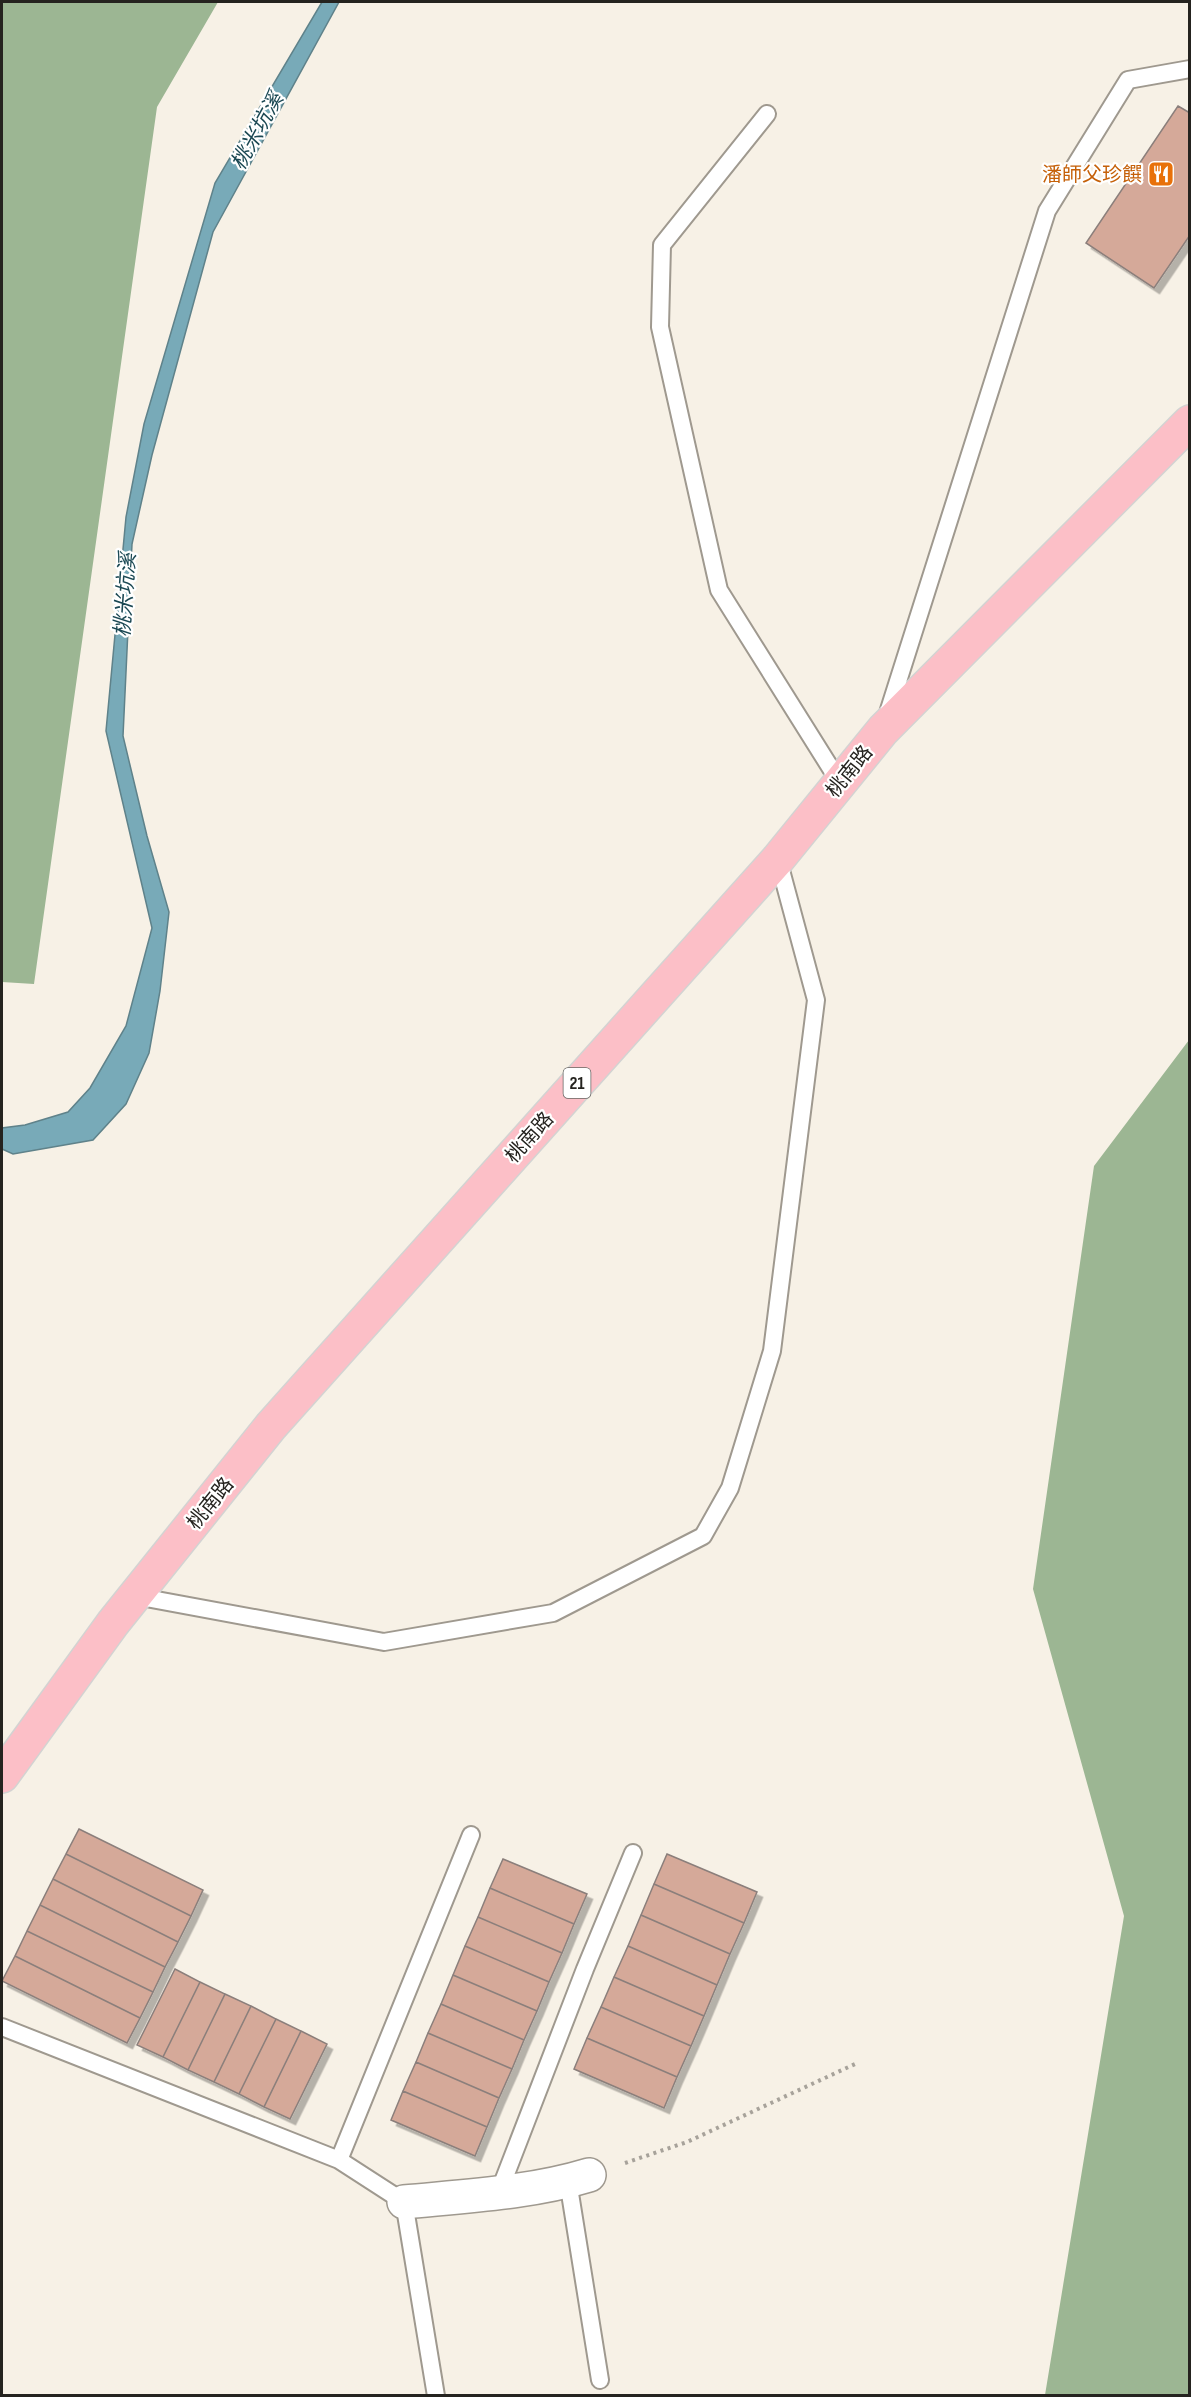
<svg xmlns="http://www.w3.org/2000/svg" width="1191" height="2397" viewBox="0 0 1191 2397" font-family="'Sofia Sans Condensed','Noto Sans TC',sans-serif">
	<defs>
		<filter id="shadow"><feDropShadow dx="5.5" dy="5.5" stdDeviation="0" flood-color="#0004"/></filter>
	</defs>
	<rect width="100%" height="100%" fill="#f7f1e6"/>
	<!-- forest -->
	<path fill="#9cb693" d="M2,2h216l-61,105 -123,877 -32,-2z
		M1189,1040v1355h-144l79,-479 -91,-327 61,-423z"/>
	<!-- water -->
	<path fill="#78aab8" stroke="#5f828a" stroke-width="1.5" d="M322,2h17l-126,230 -61,223 -20,89 -9,192 24,100 22,76 -9,79 -11,62 -23,51 -33,36 -80,14 -11,-5v-21l23,-3 43,-13 22,-24 36,-62 26,-98 -46,-197 20,-214 18,-93 71,-241z"/>
	<!-- building -->
	<path fill="#d5a999" stroke="#8b7f7b" stroke-width="1.5" filter="url(#shadow)" d="M1178,106l12,7v122l-36,53 -68,-45z
		M79,1829l124,61 -12,26 -125,-62z
		M66,1854l125,62 -13,26 -125,-63z
		M667,1854l90,38 -13,31 -90,-39z
		M503,1859l84,35 -13,30 -84,-36z
		M53,1879l125,63 -13,25 -125,-62z
		M654,1884l90,39 -14,31 -89,-39z
		M490,1888l84,36 -12,29 -84,-36z
		M40,1905l125,62 -12,25 -126,-61z
		M641,1915l89,39 -13,31 -89,-39z
		M478,1917l84,36 -13,29 -84,-36z
		M27,1931l126,61 -13,26 -125,-62z
		M465,1946l84,36 -12,29 -84,-36z
		M628,1946l89,39 -13,31 -90,-39z
		M15,1956l125,62 -13,25 -125,-62z
		M175,1969l25,13 -37,75 -26,-12z
		M453,1975l84,36 -13,29 -83,-36z
		M614,1977l90,39 -13,30 -90,-39z
		M200,1982l25,12 -37,76 -25,-13z
		M225,1994l26,12 -37,76 -26,-12z
		M441,2004l83,36 -12,29 -84,-36z
		M251,2006l25,13 -37,75 -25,-12z
		M601,2007l90,39 -14,31 -90,-39z
		M276,2019l25,12 -37,76 -25,-13z
		M301,2031l26,13 -37,75 -26,-12z
		M428,2033l84,36 -13,29 -83,-36z
		M587,2038l90,39 -13,31 -90,-39z
		M416,2062l83,36 -12,29 -84,-36z
		M403,2091l84,36 -12,29 -84,-36z"/>
	<g fill="none" stroke-linecap="round" stroke-linejoin="round">
		<defs>
			<path id="lane" d="M767,114l-105,131 -2,82 59,263 121,193
				M887,716l160,-505 81,-131 62,-11
				M135,1596l249,46 169,-29 150,-77 27,-48 42,-137 44,-351 -38,-141
				M2,2027l337,133 65,42 32,194
				M339,2160l132,-325
				M568,2181l32,199
				M499,2192l86,-223 48,-116"/>
			<path id="street" d="M404,2202c62,-6 126,-9 185,-27"/>
			<path id="primary" d="M2,1776l111,-153 158,-197 507,-567 105,-129 307,-308"/>
		</defs>
		<!-- lane casing -->
		<use href="#lane" stroke="#9f998f" stroke-width="20"/>
		<!-- street casing -->
		<use href="#street" stroke="#9f998f" stroke-width="36"/>
		<!-- primary casing -->
		<use href="#primary" stroke="#d3d3d2" stroke-width="36"/>
		<!-- path -->
		<path stroke="#a7a29a" stroke-width="4" stroke-dasharray="3 4.5" stroke-linecap="butt" d="M625,2163l62,-21 168,-78"/>
		<!-- lane -->
		<use href="#lane" stroke="#fff" stroke-width="16"/>
		<!-- street -->
		<use href="#street" stroke="#fff" stroke-width="33"/>
		<!-- primary -->
		<use href="#primary" stroke="#fcbfc7" stroke-width="33"/>
	</g>
	<!-- icons -->
	<defs>
		<symbol id="restaurant-square" viewBox="-11 -11 22 22"><rect x="-9" y="-9" width="18" height="18" rx="4" fill="#e8710a" stroke="#fff"/><path d="M-5-6h1v4h1v-4h1v4h1v-4h1v5L-1.5 .5V6h-2V.5L-5-1ZM5-6V6H3V1.5H1.5Q1.5-4 5-6Z" fill="#fff"/></symbol>
	</defs>
	<g fill-rule="evenodd">
		<use href="#restaurant-square" x="1146" y="159" width="30" height="30"/>
	</g>
	<g text-anchor="middle" stroke-width="4.5" stroke-linejoin="round" paint-order="stroke">
		<!-- shield labels -->
		<rect fill="#fff" stroke="#666562" stroke-width="1.5" x="563.5" y="1068" width="27" height="30" rx="4.5"/>
		<g font-size="18" font-weight="bold" fill="#25231f">
			<text x="577" y="1089">21</text>
		</g>
		<!-- food labels -->
		<g font-size="20" fill="#c56008" stroke="#fff" text-anchor="end">
			<text x="1142" y="181">潘師父珍饌</text>
		</g>
		<!-- street labels -->
		<g font-size="20" fill="#25231f" stroke="#fff">
			<text transform="translate(849 771) rotate(-51)" y="7">桃南路</text>
			<text transform="translate(529 1137) rotate(-48)" y="7">桃南路</text>
			<text transform="translate(210 1503) rotate(-51)" y="7">桃南路</text>
		</g>
		<!-- water labels -->
		<g font-size="21" font-style="italic" fill="#1b4853" stroke="#fff">
			<text transform="translate(257 131) rotate(-61)" y="7">桃米坑溪</text>
			<text transform="translate(125 595) rotate(-86)" y="7">桃米坑溪</text>
		</g>
	</g>
	<!-- border -->
	<rect width="1191" height="2397" fill="none" stroke="#25231f" stroke-width="6"/>
</svg>
